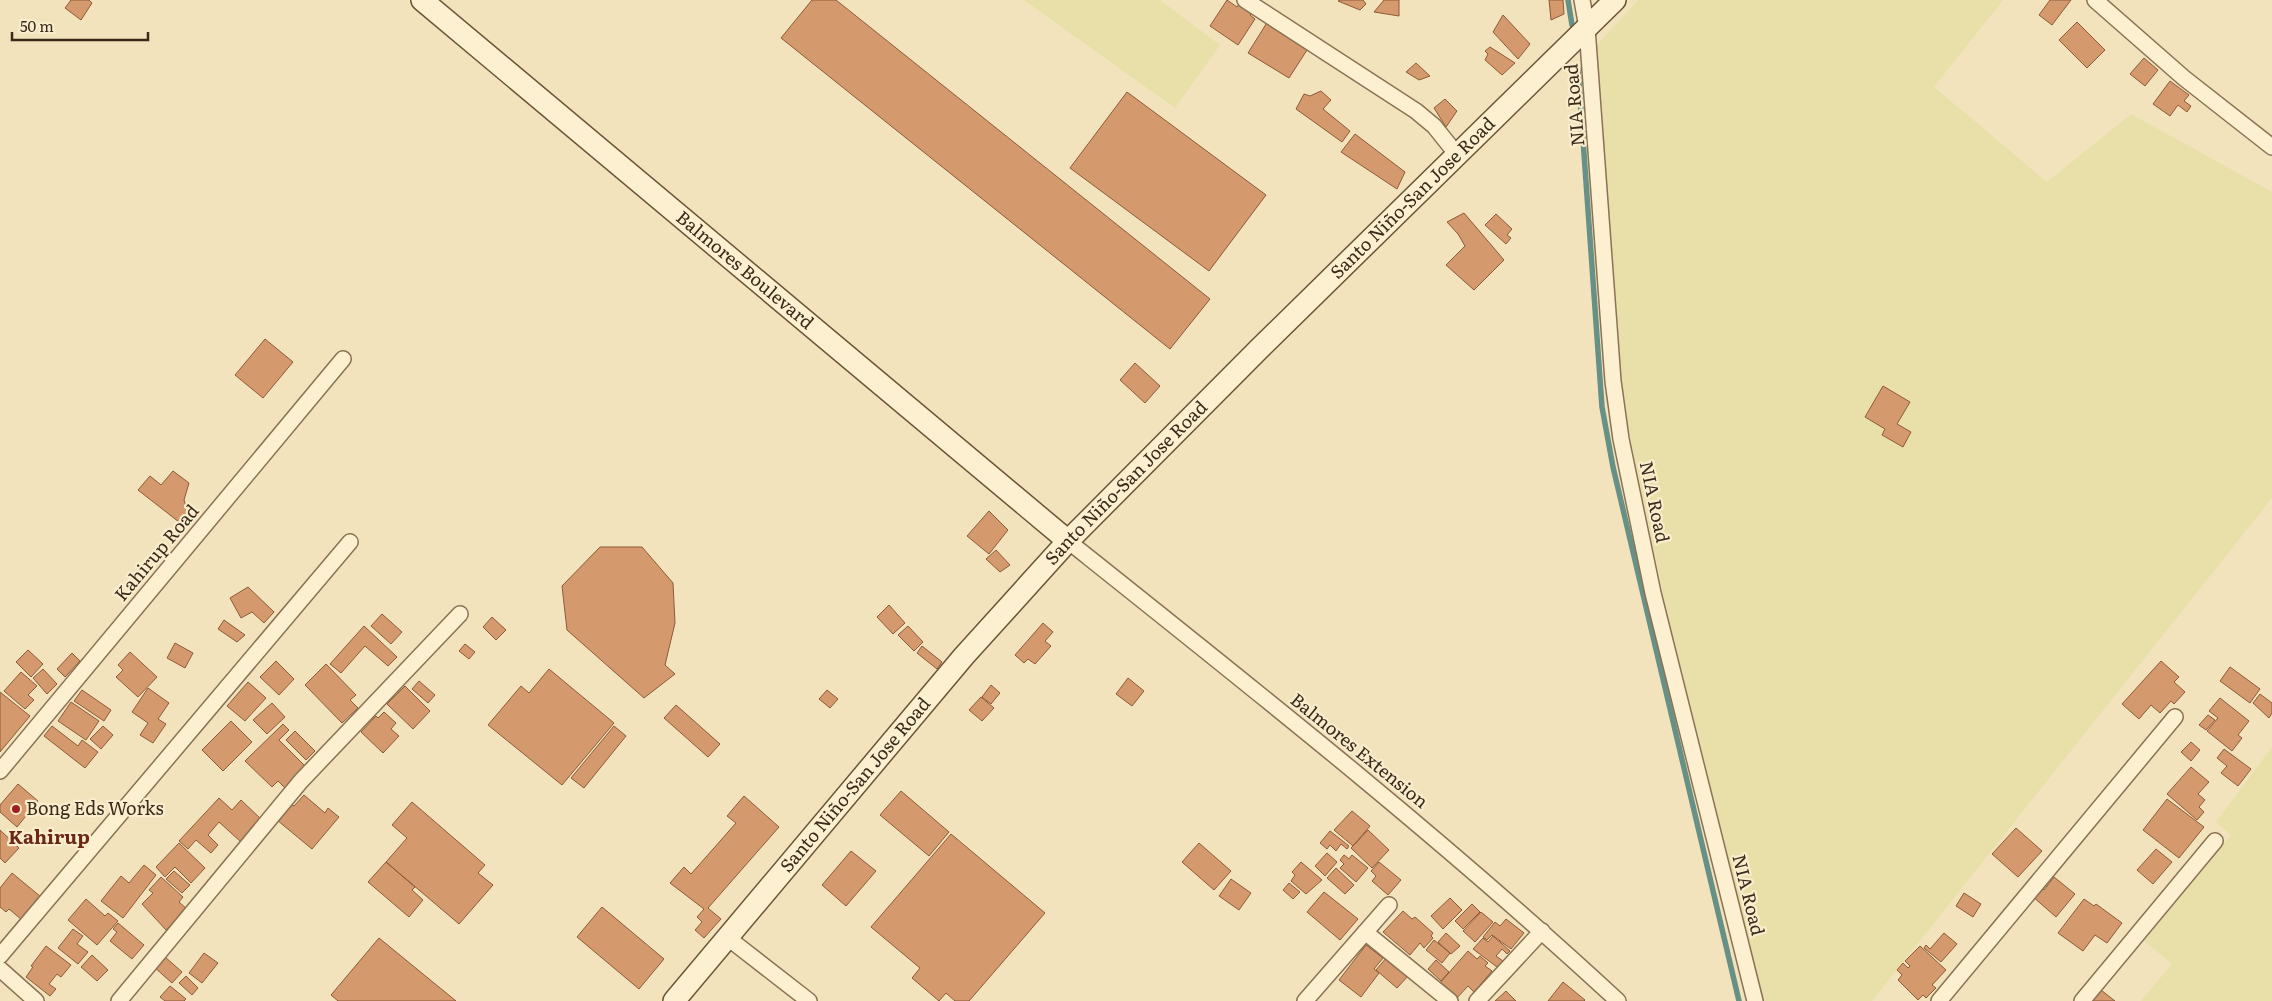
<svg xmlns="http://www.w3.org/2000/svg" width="2272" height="1001" viewBox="0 0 2272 1001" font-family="Literata,serif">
	<rect width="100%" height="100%" fill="#f2e3bc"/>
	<!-- farmland -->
	<path fill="#e8dfa9" d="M1024,0h136l60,45 -45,63z
		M1638,0h365l-69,87 113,95 84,-68 141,78v306l-400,503h-110l-96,-394 -45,-215 -24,-347z
		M2272,747v254h-131l31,-37 -28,-23 87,-106 -15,-13z"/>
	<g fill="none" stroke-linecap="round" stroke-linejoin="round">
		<!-- stream -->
		<path stroke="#679187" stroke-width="5.5" d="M1568,0l4,25
			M1578,69l24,338 11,60 126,534"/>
	</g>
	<!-- building -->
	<path fill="#d49a6e" stroke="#8d5a37" d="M71,0h18l3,3 -11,17 -16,-12z
		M812,0h24l374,299 -40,50 -389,-311z
		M1227,0l10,7 4,-6 13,9 -4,5 5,4 -17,26 -28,-19z
		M1340,0h23l3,4 -6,6 -22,-9z
		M1384,0h15v16l-25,-4z
		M1549,0h14l1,14 -13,6z
		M2050,0h21l-19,25 -13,-10z
		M1503,15l27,29 -12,15 -25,-27z
		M1268,21l41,26 -20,31 -41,-25z
		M2077,22l28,28 -18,18 -28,-28z
		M1490,47l25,16 -13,12 -17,-15 3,-6 -3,-3z
		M2144,58l14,12 -13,16 -15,-12z
		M1416,63l14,13 -11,4 -13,-8z
		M2170,81l19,14 -5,6 7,5 -4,6 -9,-7 -8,11 -17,-12z
		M1321,91l10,9 -8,9 27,22 -8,11 -46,-33 8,-15 6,2z
		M1127,92l139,103 -57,76 -139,-103z
		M1445,99l12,12 -11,16 -12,-19z
		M1355,134l50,38 -8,17 -56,-37z
		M1464,213l40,47 -30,30 -28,-25 19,-19 -7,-12 -11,-12z
		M1496,214l16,15 -5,6 4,3 -5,6 -21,-19z
		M265,339l28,23 -30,36 -28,-23z
		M1135,363l25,23 -15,17 -25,-23z
		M1883,386l27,16 -13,22 14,8 -8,15 -21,-12 3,-6 -20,-12z
		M173,471l16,12 -5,17 4,11 -9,11 -41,-32 12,-14 11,9z
		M989,511l19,19 -19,24 -22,-18z
		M600,547h42l31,36 2,40 -10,42 10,9 -31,24 -77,-68 -5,-44z
		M996,550l14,15 -10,7 -14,-13z
		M248,587l26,25 -10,11 -12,-11 -11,6 -11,-20z
		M889,605l16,18 -12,11 -16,-17z
		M382,614l20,18 -11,12 -20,-18z
		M492,617l14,13 -10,10 -13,-13z
		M224,620l21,15 -8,7 -19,-13z
		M1043,623l10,9 -8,9 6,5 -16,18 -7,-5 -4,4 -9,-8z
		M364,626l33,31 -9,9 -23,-20 -24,27 -11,-9z
		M908,626l15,16 -9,9 -16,-16z
		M175,643l18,10 -8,15 -18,-10z
		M465,644l10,8 -6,7 -10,-8z
		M922,646l20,16 -5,7 -20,-16z
		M28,650l15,14 -12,13 -15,-15z
		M130,652l27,25 -19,20 -22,-20 7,-7 -5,-5z
		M72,653l8,8 -15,16 -8,-8z
		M276,661l18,18 -15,16 -19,-18z
		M2161,661l18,16 -5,5 11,10 -11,12 -3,-3 -11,12 -9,-8 -12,14 -17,-15z
		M326,664l30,31 -6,5 8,8 -16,15 -37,-38z
		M2230,667l30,22 -10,14 -30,-22z
		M43,669l14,15 -10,10 -14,-16z
		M549,669l65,54 -52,62 -74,-60 33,-39 8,7z
		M21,672l16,14 -9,9 6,5 -9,9 -21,-18z
		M1128,678l16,13 -12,15 -16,-12z
		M419,681l16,14 -7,8 -16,-14z
		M248,682l18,16 -21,23 -18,-15z
		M991,685l9,8 -9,11 -9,-7z
		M405,686l25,25 -17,18 -26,-25z
		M148,688l21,15 -11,16 8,5 -13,19 -13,-8 8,-12 -16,-11z
		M82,690l29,20 -7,11 -30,-20z
		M827,690l11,9 -8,9 -11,-9z
		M0,692l30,24 -30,36z
		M2260,694l12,9v10l-3,5 -16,-15z
		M981,697l13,11 -12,13 -13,-11z
		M2220,698l29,23 -11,14 4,3 -10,13 -25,-20 11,-13 -9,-7z
		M71,702l28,19 -13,19 -28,-19z
		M272,703l13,14 -18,17 -14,-14z
		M676,705l44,39 -12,13 -44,-39z
		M384,712l12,11 -5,6 8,7 -16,17 -22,-21 15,-16 2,2z
		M2208,715l7,5 -9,10 -7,-5z
		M231,721l21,21 -29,29 -21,-21z
		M283,724l6,6 -10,10 27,27 -21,21 -7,-7 -6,6 -27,-26z
		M52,726l26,20 4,-6 16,12 -13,16 -41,-32z
		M103,726l10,9 -12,14 -11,-10z
		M614,726l12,10 -42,52 -13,-10z
		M295,731l20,20 -9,9 -20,-20z
		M2191,742l9,8 -9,11 -10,-9z
		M2224,749l27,20 -13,17 -17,-13 6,-7 -10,-8z
		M2191,767l18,15 -11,12 7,6 -6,7 5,5 -7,8 -30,-26z
		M18,784l20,17 -21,26 -17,-15v-7z
		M901,791l48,41 -20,24 -49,-41z
		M304,795l21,18 3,-5 11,9 -27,32 -35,-29 14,-16 3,2z
		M744,796l35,31 -71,81 13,11 -17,19 -9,-8 7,-8 -5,-5 7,-8 -34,-26 14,-16 7,7 45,-51 -9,-7z
		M219,798l13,12 9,-10 21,20 -21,22 -22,-20 -11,13 10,10 -7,8 -15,-13 -8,9 -9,-8z
		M2167,799l37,28 -25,31 -36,-28z
		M412,802l73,63 -7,8 15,12 -34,39 -73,-62 21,-24 -15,-13z
		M1352,811l18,15 -17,20 -19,-16z
		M2016,828l26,23 -24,26 -26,-23z
		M0,830l19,18 -14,15 -5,-5z
		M1368,830l21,20 -17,18 -21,-20z
		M1330,831l19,15 -2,3 -6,-5 -5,7 -6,-6 -3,4 -7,-6z
		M951,834l94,79 -76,88h-14l-9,-8 -7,8 -27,-23 8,-10 -49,-41z
		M179,843l26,25 -14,15 -16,-16 -10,10 -9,-10z
		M1199,843l32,28 -17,19 -32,-28z
		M2156,849l16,13 -19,22 -16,-14z
		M851,851l25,20 -30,35 -24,-21z
		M1327,853l10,9 -12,14 -10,-10z
		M1344,855l5,4 3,-4 16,13 -12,14 -16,-14 4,-4 -4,-4z
		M386,862l29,25 -3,3 11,10 -14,17 -41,-35z
		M1301,862l21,18 -16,14 -15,-13 4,-6 -3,-3z
		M1379,862l22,18 -13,15 -16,-14 4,-5 -5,-5z
		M144,865l12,10 -33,43 -22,-17 20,-25 8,7z
		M1336,868l18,17 -9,9 -18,-16z
		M174,871l16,14 -8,8 -16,-14z
		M12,873l29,24 -19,23 -13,-11 -3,3 -6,-5v-19z
		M161,877l22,20 -4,5 8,7 -21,21 -24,-26 11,-11 -4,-3z
		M2054,877l21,17 -19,23 -24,-21 8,-10 4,4z
		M1231,879l20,14 -12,17 -20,-14z
		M1289,883l11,9 -7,7 -10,-9z
		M1324,892l34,27 -18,21 -33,-28z
		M1964,893l17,11 -8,13 -17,-11z
		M1450,898l12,12 -19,19 -12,-13z
		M86,899l19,17 3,-3 10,8 -21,24 -29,-25z
		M2084,899l10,7 2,-2 26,19 -15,20 -12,-8 -12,16 -25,-18z
		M1472,904l8,8 -17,17 -8,-8z
		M602,907l62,52 -25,30 -62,-52z
		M1403,911l9,8 3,-2 18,16 -2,3 2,2 -9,10 -4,-5 -10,12 -27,-23z
		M1481,912l12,10 -18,20 -12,-11z
		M1506,919l18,14 -13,16 -19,-14 -5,5 -4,-3 12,-15 5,4z
		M118,923l26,22 -12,14 -22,-18 7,-9 -4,-3z
		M73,929l10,7 -6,8 11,8 -10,12 -20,-16z
		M1446,933l14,13 -9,8 -13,-12z
		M1944,933l13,11 -16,18 -17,-14 2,-3 4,4z
		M1493,936l17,15 -3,3 -5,-5 -6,7 7,5 -6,6 -24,-18 10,-11 5,4z
		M379,938l77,63h-118l-7,-6z
		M1434,940l16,13 -8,10 -16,-13z
		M1366,945l17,13 -9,11 5,4 -18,24 -22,-17z
		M46,946l25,19 -10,12 -4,-3 -8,10 7,5 -6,7 -24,-19 7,-10 -2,-1z
		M1920,946l26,24 -14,15 4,3 -10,10 -3,-3 -5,5 -20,-20 4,-5 -5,-5 6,-7 5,5 2,-2 -5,-5z
		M1468,951l9,8 3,-3 8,7 -3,3 7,5 -18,21 -6,-6 -12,13 -17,-15z
		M204,953l14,10 -16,20 -13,-10z
		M92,955l16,15 -11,11 -16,-14z
		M164,956l18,16 -10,11 -18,-16z
		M1387,957l22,18 -12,13 -21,-18z
		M1436,960l13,12 -8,9 -13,-12z
		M186,976l12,12 -6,7 -13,-12z
		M1563,982l22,18 -1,1h-36z
		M170,986l16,13 -2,2h-19l-5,-4z
		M2101,990l14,11h-23z
		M1506,991l10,10h-21z"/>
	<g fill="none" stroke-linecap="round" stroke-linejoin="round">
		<defs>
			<path id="street" d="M1245,0l171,111 18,15 24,30
				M1582,0l5,28 26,353 8,58 32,154 102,408
				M2095,0l89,78 88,69
				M1068,541c187,149 374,297 550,460
				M0,771l343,-412
				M1365,932l85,69
				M728,938l81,63
				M0,956l350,-414
				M0,969l36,32
				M119,1001l182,-220 159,-167
				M1305,1001l84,-96
				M1477,1001l65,-70
				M1939,1001l236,-284
				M2082,1001l133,-160"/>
			<g id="secondary">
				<path id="s1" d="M422,0l646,541"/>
				<path id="s2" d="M674,1001l290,-345 104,-115 192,-193 355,-348"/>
			</g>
		</defs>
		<!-- street casing -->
		<use href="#street" stroke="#8b7254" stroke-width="18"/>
		<!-- secondary casing -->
		<use href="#secondary" stroke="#6d5337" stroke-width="24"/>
		<!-- street -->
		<use href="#street" stroke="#fcf0d0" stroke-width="15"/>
		<!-- secondary -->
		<use href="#secondary" stroke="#fcf0d0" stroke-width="21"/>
	</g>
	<!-- markers -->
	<circle fill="#a01f1e" stroke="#f9edcd" stroke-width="2" cx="16" cy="809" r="5"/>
	<g text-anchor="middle" stroke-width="4.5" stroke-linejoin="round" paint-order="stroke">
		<!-- street labels -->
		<g font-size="18" fill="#392a1a" stroke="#f9edcd">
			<text transform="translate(1575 105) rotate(-95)" y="6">NIA Road</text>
			<text dy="6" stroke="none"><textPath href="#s2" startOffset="1092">Santo Niño-San Jose Road</textPath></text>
			<text dy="6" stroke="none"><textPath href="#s1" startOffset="421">Balmores Boulevard</textPath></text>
			<text dy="6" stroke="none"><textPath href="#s2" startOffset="688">Santo Niño-San Jose Road</textPath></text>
			<text transform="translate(1654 502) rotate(78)" y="6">NIA Road</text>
			<text transform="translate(157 553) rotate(-50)" y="6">Kahirup Road</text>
			<text transform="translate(1359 751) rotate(39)" y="6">Balmores Extension</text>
			<text dy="6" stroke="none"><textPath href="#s2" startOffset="282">Santo Niño-San Jose Road</textPath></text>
			<text transform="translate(1748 895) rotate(76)" y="6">NIA Road</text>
		</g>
		<!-- poi labels -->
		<g font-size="18" fill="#392a1a" stroke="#f9edcd" text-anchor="start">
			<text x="26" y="815">Bong Eds Works</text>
		</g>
		<!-- neighbourhood labels -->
		<g font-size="19" font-weight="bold" fill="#6a2815" stroke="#f9edcd">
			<text x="49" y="844">Kahirup</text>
		</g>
	</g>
	<!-- scale -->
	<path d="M12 32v8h136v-8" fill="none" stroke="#392a1a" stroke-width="2.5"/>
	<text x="20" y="32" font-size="15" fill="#392a1a" stroke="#f9edcd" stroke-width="4" paint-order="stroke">50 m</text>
</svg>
